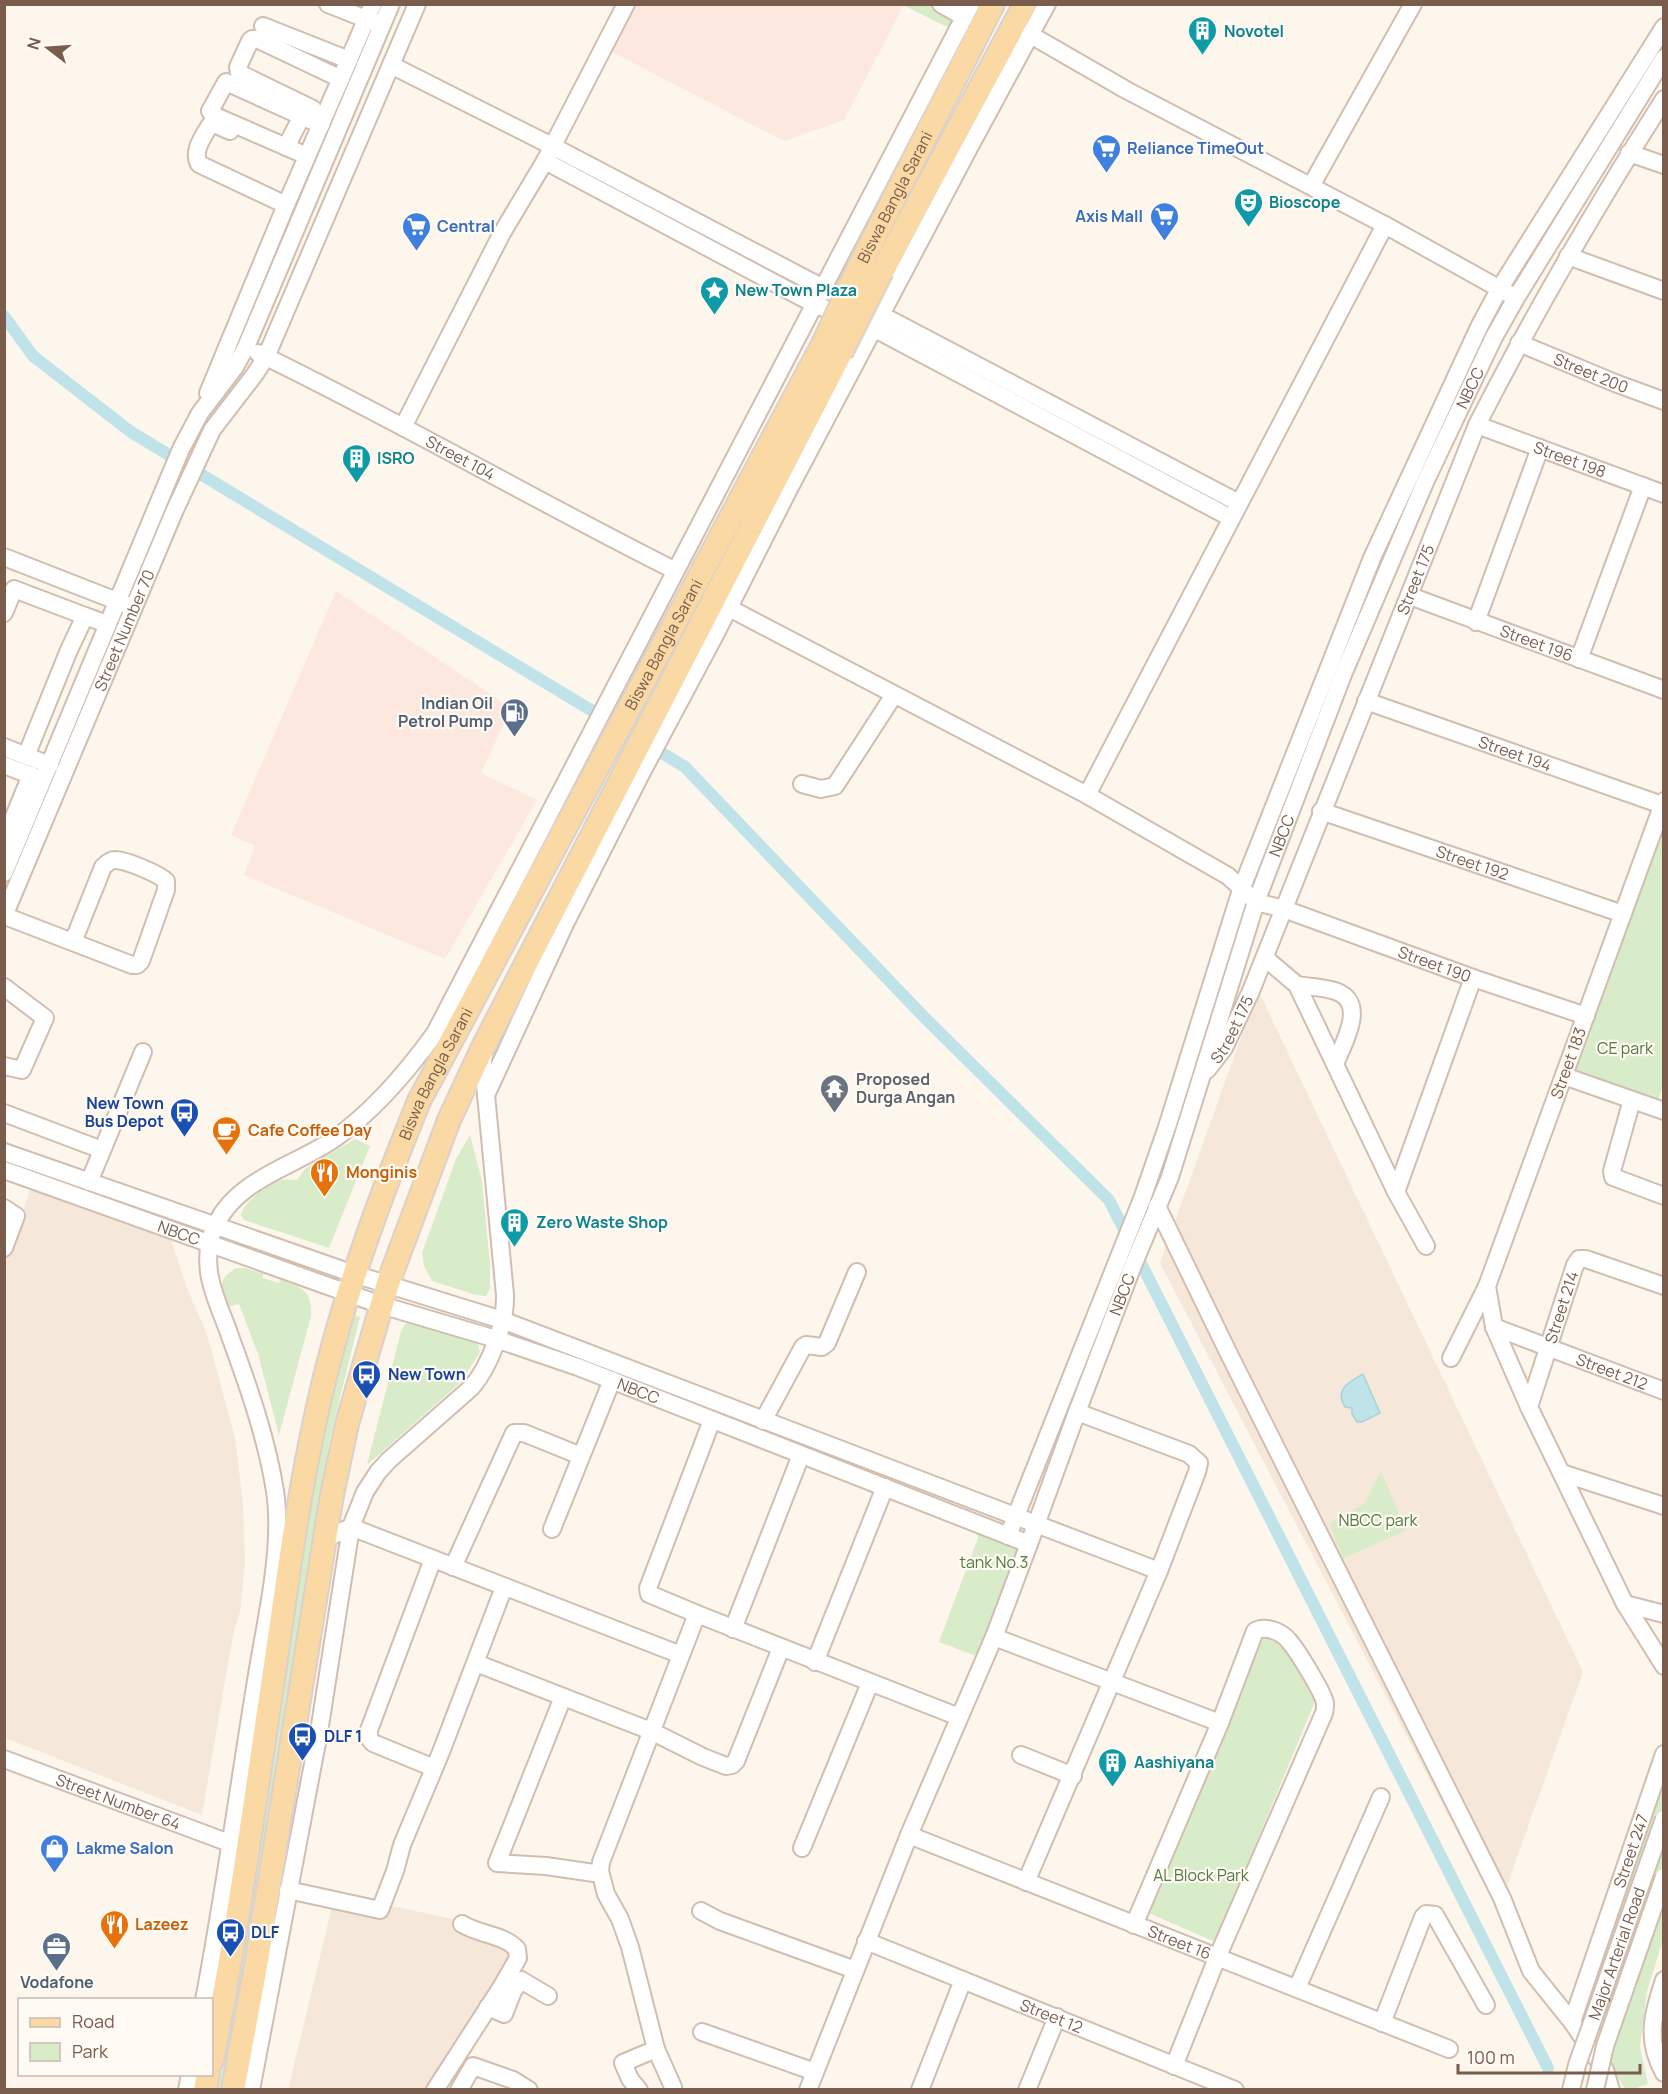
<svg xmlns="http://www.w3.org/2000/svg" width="1668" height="2094" viewBox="0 0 1668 2094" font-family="Manrope,sans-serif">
	<rect width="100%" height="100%" fill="#fdf6ec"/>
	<!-- residential -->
	<path fill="#f5e8da" d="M1258,990l325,682 -85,239 -338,-648z
		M31,1187l139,49 17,52 20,46 28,104 8,65 2,58 -5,51 -7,23 -31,180 -197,-77 -1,-476z
		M335,1894l156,33 28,17 -94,145 -137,1z"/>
	<!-- commercial -->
	<path fill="#fde8e0" d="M637,5h267l-60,115 -60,21 -174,-90z
		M336,591l175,117 -30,65 56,27 -92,159 -201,-84 11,-29 -24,-11z"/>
	<!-- green -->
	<path fill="#d8ecc9" d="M903,5h28l23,11 -5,12z
		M1663,829l1,254 -6,17 -83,-28z
		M470,1135l12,46 8,84v23l-4,8 -10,-1 -44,-14 -8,-15 -2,-13 34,-94z
		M355,1139l15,7 -41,102 -85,-28 -3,-4c0,-12 29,-34 41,-36 5,-1 10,0 15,0l8,-11z
		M236,1268h9l18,6v4l16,5 1,-3c23,8 32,10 31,36l-32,119 -21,-81 -19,-50 -13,3c-7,-18 -8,-28 10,-39z
		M350,1314l10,3 -30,121 -105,651 -14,1 103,-627z
		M418,1322l51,16 9,6 2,8 -19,30 -94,83 34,-134 4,-7z
		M1381,1471l25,59 -63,29 -14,-36 36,-20z
		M975,1529l51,14 -47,114 -40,-15 39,-104z
		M1261,1635l22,8 33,56 -101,243 -71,-31z
		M1663,1774v166l-16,51 -7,56 8,37 -15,5h-8c-19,-29 -30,-60 -33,-94z"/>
	<!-- water -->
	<path fill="#bfe3e8" stroke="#a5d3da" stroke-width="1.5" d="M1363,1374l17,39 -18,9h-5l-5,-8v-6l-7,-1c-11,-18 4,-25 18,-33z"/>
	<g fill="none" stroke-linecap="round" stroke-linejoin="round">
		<!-- canal -->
		<path stroke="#bfe3e8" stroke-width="12" d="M4,316l29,40 98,76 554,335 238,249 186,184 439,868"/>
		<defs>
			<g id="minor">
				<path d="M328,4l48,19"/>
				<path d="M941,4l23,13"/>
				<path d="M263,26l86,34"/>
				<path d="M1029,34l99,57 257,134 124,69"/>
				<path d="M391,65l161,81 279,146"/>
				<path d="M313,109l-74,-36 -1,-6 12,-26 2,-2h5l84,40"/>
				<path d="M230,131l-16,-7 -4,1c-7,12 -18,26 -11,39l87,41"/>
				<path d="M286,147l16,-31"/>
				<path d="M1629,153l35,12"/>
				<path d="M307,156l-94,-41 -3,-4 16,-29 95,43"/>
				<path d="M545,161l269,143 61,25 356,189"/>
				<path d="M1311,186l102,-182"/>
				<path d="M1568,256l96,35"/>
				<path d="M874,311l365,192"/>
				<path id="s1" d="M1519,343l96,40 49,18"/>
				<path id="s2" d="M258,353c141,68 276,147 416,217"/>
				<path d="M208,393l78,-188 87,-201"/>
				<path id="s3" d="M1477,425l187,69"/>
				<path d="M403,427l99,-194 43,-72 81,-157"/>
				<path d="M4,557l123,48"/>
				<path id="s4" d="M1410,596l254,94"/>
				<path id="s5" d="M729,608l358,187 141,81 28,26 28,7 189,69 113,38"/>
				<path d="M4,613l10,-24 71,27"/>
				<path d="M1476,622l64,-174"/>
				<path d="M1579,659l64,-173"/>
				<path id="s6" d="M1366,701l296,104"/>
				<path d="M4,747l22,9"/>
				<path d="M4,765l36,14"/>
				<path d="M50,765l-24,-9 43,-106 16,-34 22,8"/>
				<path d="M802,784l19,5 14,-3 59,-91"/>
				<path d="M1087,795l298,-570"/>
				<path d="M1664,801l-177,485 7,41 35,80 96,197 39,62"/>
				<path id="s7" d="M1321,811l302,103"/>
				<path d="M4,841l27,-66"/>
				<path d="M4,873l177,-424 19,-36 35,-46 11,-20 145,-343"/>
				<path id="s8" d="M4,916l170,-404 38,-82 43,-56 11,-17 151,-353"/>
				<path d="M5,916l127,49h5l4,-4 25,-71v-9c-7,-7 -40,-21 -51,-21 -5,0 -9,4 -12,7l-30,75"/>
				<path d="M1265,958l32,27 99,207 30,54"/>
				<path d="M1297,985c12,2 26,2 38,6 33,11 9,51 0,73"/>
				<path d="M4,987l41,31 -23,52 -18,-4"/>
				<path id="s9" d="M1207,1070l17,-22 27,-57 226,-566c57,-112 120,-220 187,-326"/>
				<path d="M1564,1076l100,35"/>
				<path d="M486,1095l79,-171 77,-152 73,-137 74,-146 180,-341 78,-144"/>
				<path d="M1632,1100l-20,71 1,6 51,19"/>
				<path d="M4,1113l98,37"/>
				<path d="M4,1152l350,122 148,46 657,251"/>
				<path id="s10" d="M4,1170l377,135 115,34 82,28 451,177 48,-132 55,-144 38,-91 86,-275 88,-230 82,-192 68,-143 22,-39 148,-240"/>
				<path d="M89,1182l54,-130"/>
				<path d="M1396,1192l77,-214"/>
				<path d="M1157,1206l71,146 274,546 29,73 41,51"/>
				<path d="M4,1208l12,8 -12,32"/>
				<path id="s11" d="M1494,1327l170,64"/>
				<path d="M1451,1358l36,-72"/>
				<path id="s12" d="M1529,1407l46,-142 4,-6h7l78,27"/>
				<path d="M763,1421l40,-74 3,-2 16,2 5,-4 30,-71"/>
				<path d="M1562,1473l102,33"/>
				<path d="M552,1529l60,-149"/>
				<path d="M1008,1536l134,-337 25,-72 74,-237 131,-332 108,-233 20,-37 164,-261"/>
				<path d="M325,1539l26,-12 330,128"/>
				<path d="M433,1559l-64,171v8l4,5 61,25"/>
				<path d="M453,1567l61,-134h10l57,23"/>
				<path d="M1625,1604l39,10"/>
				<path d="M697,1614l-43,-18 -5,-2 -1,-6 64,-168"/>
				<path d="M733,1629l68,-174"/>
				<path d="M994,1637l226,86"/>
				<path d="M815,1662l70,-175"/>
				<path d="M476,1663l175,68 52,26 23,9 6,-1 4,-4 45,-113"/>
				<path d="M563,1697l-66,166 49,3 48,7 6,-2 1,-9 96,-248 262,103"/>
				<path d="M1021,1755l52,21"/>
				<path id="s13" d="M4,1759l228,85"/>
				<path id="s14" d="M909,1835l540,214"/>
				<path d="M802,1848l68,-165"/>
				<path d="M600,1871l6,23 14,25 10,28 26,102 17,38"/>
				<path d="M1026,1882l133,-311 38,-99 2,-9 -10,-9 -112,-42"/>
				<path d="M288,1890l92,20 15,-39 7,-26 39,-93 63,-165"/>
				<path d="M701,1911l19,10 135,49"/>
				<path d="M1134,1925l86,-202 35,-92c11,-6 27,1 34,10 8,9 34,51 36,62 0,2 0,8 -1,10l-107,245 -43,108"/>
				<path id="s15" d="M866,1941l369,149"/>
				<path d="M1664,1980c-11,35 -19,59 0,93"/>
				<path d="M1297,1988l84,-191"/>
				<path d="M204,2000c20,-104 34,-209 51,-313 9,-60 29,-136 20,-196 -8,-51 -26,-103 -44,-152 -7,-22 -19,-44 -22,-67 -2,-16 0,-34 7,-48 23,-46 79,-58 118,-85 40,-28 73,-67 101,-106l536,-1029"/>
				<path d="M488,2007l16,7 9,-23 8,-11 27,16"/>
				<path d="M1382,2023l41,-106 3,-3 9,1 51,90"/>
				<path d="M702,2032l113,40"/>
				<path d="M187,2090l3,-16"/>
				<path d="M251,2090l68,-358 32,-205 14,-35 13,-20 11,-12 83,-73c18,-22 34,-63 33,-92l-22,-232 1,-14"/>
				<path d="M435,2090l67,-104 16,-28 -1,-9c-14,-15 -37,-14 -55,-25"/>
				<path d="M459,2090l14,-24 40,14 16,10"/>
				<path d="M639,2090l-9,-11 -7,-16 33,-14"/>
				<path d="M808,2090l101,-255 85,-198 35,-93"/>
				<path d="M920,2090l43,-110"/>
				<path d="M1027,2090l30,-73"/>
				<path id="s16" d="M1611,2090l-6,-20 -33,-48 92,-268"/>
			</g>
			<g id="major">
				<path id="s17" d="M861,263l132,-259"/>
				<path d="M882,271l143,-267"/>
				<path id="s18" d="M212,2060c27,-137 45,-276 66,-415 11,-78 22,-157 39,-234 23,-106 61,-209 102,-310 134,-252 271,-504 404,-757"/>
				<path d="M205,2090l3,-16"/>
				<path d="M233,2090l22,-118 77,-477 15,-71 41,-141 61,-163 35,-75 357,-692"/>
			</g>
		</defs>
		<!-- minor casing -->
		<use href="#minor" stroke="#d1beb0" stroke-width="20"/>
		<!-- major casing -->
		<use href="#major" stroke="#dad1cd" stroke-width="26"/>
		<!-- minor -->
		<use href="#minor" stroke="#fff" stroke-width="16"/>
		<!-- major -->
		<use href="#major" stroke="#fbd9a5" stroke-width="22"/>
		<defs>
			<g id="minor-bridge">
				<path id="s19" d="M1571,2090l6,-25 87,-246"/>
				<path d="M1595,2090l10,-44 59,-169"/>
			</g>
			<path id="major-bridge" d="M823,344l38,-81
				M841,353l41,-82"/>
		</defs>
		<!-- minor-bridge casing -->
		<use href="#minor-bridge" stroke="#d1beb0" stroke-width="20" stroke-linecap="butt"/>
		<!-- major-bridge casing -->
		<use href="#major-bridge" stroke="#dad1cd" stroke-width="26" stroke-linecap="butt"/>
		<!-- minor-bridge -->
		<use href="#minor-bridge" stroke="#fff" stroke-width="16"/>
		<!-- major-bridge -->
		<use href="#major-bridge" stroke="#fbd9a5" stroke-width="22"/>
	</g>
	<!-- icons -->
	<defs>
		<symbol id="building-pin" viewBox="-11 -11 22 30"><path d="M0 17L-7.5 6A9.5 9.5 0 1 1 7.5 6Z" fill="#0f9aa8" stroke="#fffaf3"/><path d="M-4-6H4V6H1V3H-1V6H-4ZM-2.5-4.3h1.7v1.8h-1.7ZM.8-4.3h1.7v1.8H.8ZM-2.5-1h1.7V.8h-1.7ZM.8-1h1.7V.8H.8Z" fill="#fff"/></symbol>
		<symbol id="supermarket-pin" viewBox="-11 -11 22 30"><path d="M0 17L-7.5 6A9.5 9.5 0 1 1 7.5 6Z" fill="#3f7fe0" stroke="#fffaf3"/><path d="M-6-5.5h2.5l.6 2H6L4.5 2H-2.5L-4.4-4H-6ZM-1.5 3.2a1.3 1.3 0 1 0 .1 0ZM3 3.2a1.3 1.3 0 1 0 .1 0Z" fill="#fff"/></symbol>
		<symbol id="theatre-pin" viewBox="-11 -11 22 30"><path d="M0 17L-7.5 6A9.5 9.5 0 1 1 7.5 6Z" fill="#0f9aa8" stroke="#fffaf3"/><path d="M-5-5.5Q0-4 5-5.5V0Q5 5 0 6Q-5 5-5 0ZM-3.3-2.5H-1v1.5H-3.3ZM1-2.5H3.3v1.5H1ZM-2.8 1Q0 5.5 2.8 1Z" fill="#fff"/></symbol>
		<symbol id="sight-pin" viewBox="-11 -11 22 30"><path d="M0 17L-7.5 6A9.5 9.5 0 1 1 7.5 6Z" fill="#0f9aa8" stroke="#fffaf3"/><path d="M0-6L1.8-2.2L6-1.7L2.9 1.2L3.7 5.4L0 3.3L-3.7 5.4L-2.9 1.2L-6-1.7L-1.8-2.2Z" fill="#fff"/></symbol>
		<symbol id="fuel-pin" viewBox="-11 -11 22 30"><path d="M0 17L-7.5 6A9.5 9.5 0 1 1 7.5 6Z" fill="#5c6f8a" stroke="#fffaf3"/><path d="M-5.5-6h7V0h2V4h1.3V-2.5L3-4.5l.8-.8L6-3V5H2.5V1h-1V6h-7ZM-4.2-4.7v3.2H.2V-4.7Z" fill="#fff"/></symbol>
		<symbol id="temple-pin" viewBox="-11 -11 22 30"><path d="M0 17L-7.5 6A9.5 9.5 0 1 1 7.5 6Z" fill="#6b7280" stroke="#fffaf3"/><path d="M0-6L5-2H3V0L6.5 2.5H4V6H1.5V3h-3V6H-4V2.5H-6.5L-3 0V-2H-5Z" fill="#fff"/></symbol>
		<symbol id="bus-pin" viewBox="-11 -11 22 30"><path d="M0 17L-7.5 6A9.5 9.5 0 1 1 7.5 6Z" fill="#1a4fb4" stroke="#fffaf3"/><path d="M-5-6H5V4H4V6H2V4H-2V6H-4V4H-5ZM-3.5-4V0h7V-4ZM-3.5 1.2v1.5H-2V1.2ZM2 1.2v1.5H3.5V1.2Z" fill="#fff"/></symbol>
		<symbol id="cafe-pin" viewBox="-11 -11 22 30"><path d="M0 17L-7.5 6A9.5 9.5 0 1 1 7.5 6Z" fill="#e8710a" stroke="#fffaf3"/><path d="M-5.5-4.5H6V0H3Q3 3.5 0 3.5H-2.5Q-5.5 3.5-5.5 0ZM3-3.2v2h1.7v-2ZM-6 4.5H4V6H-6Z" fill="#fff"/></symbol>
		<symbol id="restaurant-pin" viewBox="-11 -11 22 30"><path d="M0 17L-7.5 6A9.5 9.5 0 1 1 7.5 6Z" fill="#e8710a" stroke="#fffaf3"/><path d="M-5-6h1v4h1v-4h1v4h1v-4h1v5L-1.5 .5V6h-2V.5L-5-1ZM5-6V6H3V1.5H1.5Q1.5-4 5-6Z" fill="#fff"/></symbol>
		<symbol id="shop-pin" viewBox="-11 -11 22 30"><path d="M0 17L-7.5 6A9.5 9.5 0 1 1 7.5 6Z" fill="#3f7fe0" stroke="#fffaf3"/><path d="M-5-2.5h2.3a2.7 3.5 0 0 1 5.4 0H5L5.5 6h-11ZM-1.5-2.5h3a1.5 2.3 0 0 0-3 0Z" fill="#fff"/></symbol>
		<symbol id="office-pin" viewBox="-11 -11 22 30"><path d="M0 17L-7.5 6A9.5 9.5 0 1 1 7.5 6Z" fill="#5c6f8a" stroke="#fffaf3"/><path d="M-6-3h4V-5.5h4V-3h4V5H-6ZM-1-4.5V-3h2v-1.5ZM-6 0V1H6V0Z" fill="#fff"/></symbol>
	</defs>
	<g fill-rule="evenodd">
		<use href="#building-pin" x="1186" y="14" width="33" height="45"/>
		<use href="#supermarket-pin" x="1090" y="132" width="33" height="45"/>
		<use href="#theatre-pin" x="1232" y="186" width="33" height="45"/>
		<use href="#supermarket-pin" x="1148" y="200" width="33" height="45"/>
		<use href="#supermarket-pin" x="400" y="210" width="33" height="45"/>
		<use href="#sight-pin" x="698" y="274" width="33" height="45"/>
		<use href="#building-pin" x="340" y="442" width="33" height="45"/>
		<use href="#fuel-pin" x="498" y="696" width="33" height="45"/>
		<use href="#temple-pin" x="818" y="1072" width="33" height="45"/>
		<use href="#bus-pin" x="168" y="1096" width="33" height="45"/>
		<use href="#cafe-pin" x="210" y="1114" width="33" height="45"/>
		<use href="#restaurant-pin" x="308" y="1156" width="33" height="45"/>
		<use href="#building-pin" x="498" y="1206" width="33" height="45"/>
		<use href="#bus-pin" x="350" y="1358" width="33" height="45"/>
		<use href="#bus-pin" x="286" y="1720" width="33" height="45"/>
		<use href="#building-pin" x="1096" y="1746" width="33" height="45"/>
		<use href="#shop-pin" x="38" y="1832" width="33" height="45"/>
		<use href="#restaurant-pin" x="98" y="1908" width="33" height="45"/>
		<use href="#bus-pin" x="214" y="1916" width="33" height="45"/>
		<use href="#office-pin" x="40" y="1930" width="33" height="45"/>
	</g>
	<g text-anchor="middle" stroke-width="4.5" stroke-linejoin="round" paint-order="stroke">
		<!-- culture labels -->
		<g font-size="16" font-weight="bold" fill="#0d838f" stroke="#fffaf3" text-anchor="start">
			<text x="1224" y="37">Novotel</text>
			<text x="1269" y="208">Bioscope</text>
			<text x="735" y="296">New Town Plaza</text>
			<text x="377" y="464">ISRO</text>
			<text x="536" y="1228">Zero Waste Shop</text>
			<text x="1134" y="1768">Aashiyana</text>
		</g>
		<!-- shop labels -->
		<g font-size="16" font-weight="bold" fill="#366cbe" stroke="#fffaf3" text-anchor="start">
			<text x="1127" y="154">Reliance TimeOut</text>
			<text x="1143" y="222" text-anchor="end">Axis Mall</text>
			<text x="437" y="232">Central</text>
			<text x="76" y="1854">Lakme Salon</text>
		</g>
		<!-- street labels -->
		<g font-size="16" fill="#7a5c4d" stroke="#fffaf3">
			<text dy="6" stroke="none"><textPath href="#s17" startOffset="74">Biswa Bangla Sarani</textPath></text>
			<text dy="6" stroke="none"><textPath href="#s1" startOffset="78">Street 200</textPath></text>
			<text dy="6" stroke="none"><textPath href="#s10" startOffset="2330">NBCC</textPath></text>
			<text dy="6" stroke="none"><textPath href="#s2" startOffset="228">Street 104</textPath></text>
			<text dy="6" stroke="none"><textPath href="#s3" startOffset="99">Street 198</textPath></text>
			<text dy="6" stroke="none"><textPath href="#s9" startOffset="534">Street 175</textPath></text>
			<text dy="6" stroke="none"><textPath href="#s8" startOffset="310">Street Number 70</textPath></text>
			<text dy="6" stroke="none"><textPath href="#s4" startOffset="135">Street 196</textPath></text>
			<text dy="6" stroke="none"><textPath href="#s18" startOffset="1502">Biswa Bangla Sarani</textPath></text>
			<text dy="6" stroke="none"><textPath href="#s6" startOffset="158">Street 194</textPath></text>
			<text dy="6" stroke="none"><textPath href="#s10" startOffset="1844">NBCC</textPath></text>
			<text dy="6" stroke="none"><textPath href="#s7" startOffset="160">Street 192</textPath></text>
			<text dy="6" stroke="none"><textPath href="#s5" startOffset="794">Street 190</textPath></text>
			<text dy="6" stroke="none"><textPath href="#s9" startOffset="48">Street 175</textPath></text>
			<text transform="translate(1568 1063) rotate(-70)" y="6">Street 183</text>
			<text dy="6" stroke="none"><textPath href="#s18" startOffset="1016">Biswa Bangla Sarani</textPath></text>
			<text dy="6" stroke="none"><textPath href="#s10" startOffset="186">NBCC</textPath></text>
			<text dy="6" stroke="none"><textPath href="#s10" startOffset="1358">NBCC</textPath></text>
			<text dy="6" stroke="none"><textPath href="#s12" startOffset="105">Street 214</textPath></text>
			<text dy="6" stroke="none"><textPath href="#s11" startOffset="126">Street 212</textPath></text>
			<text dy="6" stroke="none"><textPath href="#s10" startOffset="672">NBCC</textPath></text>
			<text dy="6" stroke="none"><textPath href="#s13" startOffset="122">Street Number 64</textPath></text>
			<text dy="6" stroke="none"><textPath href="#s16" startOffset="260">Street 247</textPath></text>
			<text dy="6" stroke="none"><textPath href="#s14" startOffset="291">Street 16</textPath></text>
			<text dy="6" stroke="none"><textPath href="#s19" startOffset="144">Major Arterial Road</textPath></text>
			<text dy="6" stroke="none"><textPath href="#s15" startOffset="200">Street 12</textPath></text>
		</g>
		<!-- service labels -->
		<g font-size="16" font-weight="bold" fill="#4e5e75" stroke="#fffaf3" text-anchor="end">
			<text x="493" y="709">Indian Oil<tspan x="493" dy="18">Petrol Pump</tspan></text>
			<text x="57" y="1988" text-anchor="middle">Vodafone</text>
		</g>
		<!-- park labels -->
		<g font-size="16" fill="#537a41" stroke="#fffaf3">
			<text x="1625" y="1054">CE park</text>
			<text x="1378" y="1526">NBCC park</text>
			<text x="994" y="1568">tank No.3</text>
			<text x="1201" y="1881">AL Block Park</text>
		</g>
		<!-- worship labels -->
		<g font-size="16" font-weight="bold" fill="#5b616d" stroke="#fffaf3" text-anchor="start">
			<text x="856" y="1085">Proposed<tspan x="856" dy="18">Durga Angan</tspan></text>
		</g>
		<!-- transit labels -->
		<g font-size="16" font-weight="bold" fill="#164399" stroke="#fffaf3" text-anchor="start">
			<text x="164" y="1109" text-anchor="end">New Town<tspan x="164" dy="18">Bus Depot</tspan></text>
			<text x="388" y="1380">New Town</text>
			<text x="324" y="1742">DLF 1</text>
			<text x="251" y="1938">DLF</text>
		</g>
		<!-- food labels -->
		<g font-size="16" font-weight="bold" fill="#c56008" stroke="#fffaf3" text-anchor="start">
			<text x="248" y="1136">Cafe Coffee Day</text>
			<text x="346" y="1178">Monginis</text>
			<text x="135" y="1930">Lazeez</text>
		</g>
	</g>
	<!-- border -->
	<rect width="1668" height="2094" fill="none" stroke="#7a5c4d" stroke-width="12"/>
	<!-- legend -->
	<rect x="18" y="1998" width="195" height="78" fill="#fffaf3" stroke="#cabbb1" stroke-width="1.5"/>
	<rect x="30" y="2018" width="30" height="9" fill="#fbd9a5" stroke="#cabbb1" stroke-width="1.5"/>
	<text x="72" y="2028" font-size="18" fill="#7a5c4d">Road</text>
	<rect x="30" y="2043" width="30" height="18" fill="#d8ecc9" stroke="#cabbb1" stroke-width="1.5"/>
	<text x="72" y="2058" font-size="18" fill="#7a5c4d">Park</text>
	<!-- north arrow -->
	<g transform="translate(48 48) rotate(287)" stroke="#fffaf3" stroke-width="4.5" paint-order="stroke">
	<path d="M0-4.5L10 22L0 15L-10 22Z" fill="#7a5c4d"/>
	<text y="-9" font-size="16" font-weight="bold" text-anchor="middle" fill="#7a5c4d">N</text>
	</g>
	<!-- scale -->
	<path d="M1458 2064v9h182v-9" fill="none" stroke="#7a5c4d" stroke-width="3"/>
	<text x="1467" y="2064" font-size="18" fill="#7a5c4d" stroke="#fffaf3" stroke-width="4.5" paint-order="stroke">100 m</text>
</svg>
